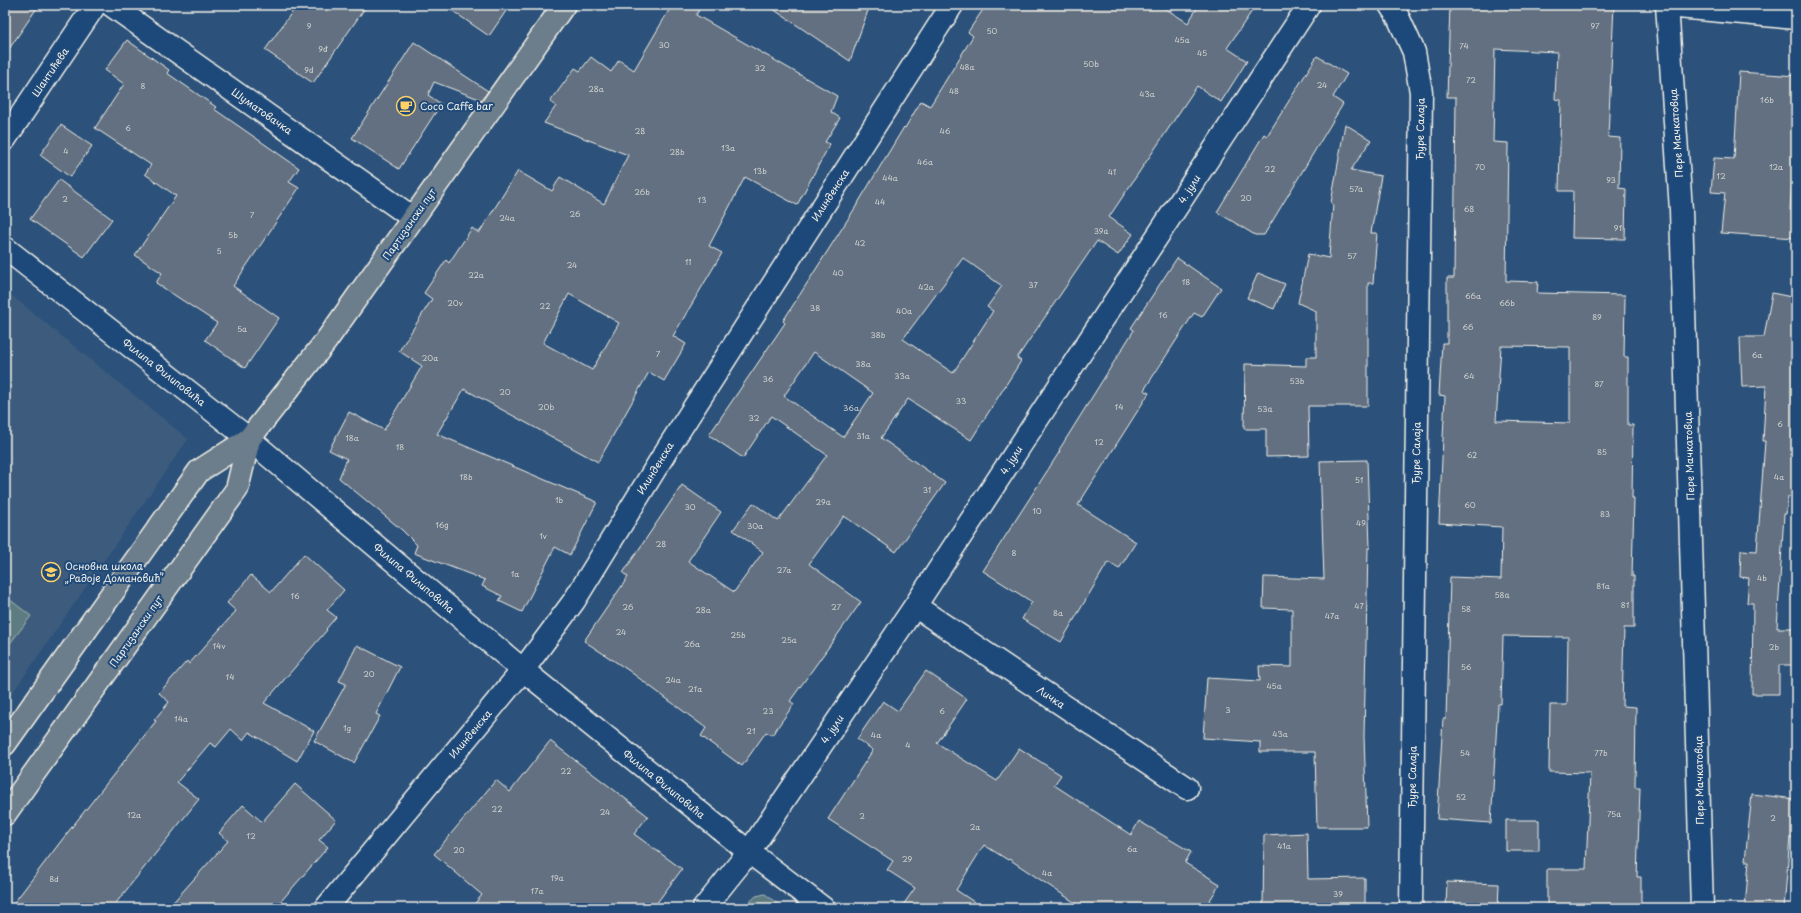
<svg xmlns="http://www.w3.org/2000/svg" width="1801" height="913" viewBox="0 0 1801 913" font-family="'Playpen Sans',sans-serif">
	<rect width="100%" height="100%" fill="#2c527b"/>
	<filter id="ink" filterUnits="userSpaceOnUse"><feTurbulence type="fractalNoise" baseFrequency=".025" numOctaves="2"/><feDisplacementMap in="SourceGraphic" scale="8" xChannelSelector="R" yChannelSelector="G"/><feConvolveMatrix kernelMatrix="1 2 1 2 8 2 1 2 1" color-interpolation-filters="sRGB"/></filter>
	<g filter="url(#ink)">
		<!-- built -->
		<path fill="#3c5b7d" d="M5,290l183,149 -183,265z"/>
		<!-- green -->
		<path fill="#5c7c81" stroke="#a8b6b4" d="M5,596l26,20 -26,34z
			M765,894l18,14h-40l13,-12z"/>
		<!-- building -->
		<path fill="#627081" stroke="#f4f1e8" fill-rule="evenodd" d="M5,5h34l-34,50z
			M297,5h70l-54,78 -48,-33z
			M444,5h66l-21,31z
			M672,5h30l-6,10 141,81 -6,16 9,6 -15,24 5,2 -33,61 -52,-28 -36,69 13,7 -49,83 13,8 -22,37 -15,-9 -51,90 -134,-73 -27,45 160,68 -27,53 -15,-8 -33,65 -23,-11 3,-5 -20,-10 3,-6 -71,-27 3,-8 -15,-15 -63,-52 8,-19 -18,-9 20,-38 35,18 38,-64 -23,-15 33,-52 -8,-6 22,-33 3,3 23,-35 7,5 39,-62 34,20 8,-14 44,27 24,-49 -84,-32 12,-17 -6,-4 25,-34 5,3 11,-14 20,15 8,-12 15,10zM569,294l50,29 -27,47 -49,-27z
			M767,5h103l-20,56z
			M986,5h174l28,18 11,-18h57l-29,43 20,13 -26,41 -24,-16 -88,131 24,17 -15,21 -21,-14 -80,117 4,3 -50,79 -63,-41 -27,39 64,45 -49,69 -52,-36 -35,48 52,38 -71,99 4,3 -22,31 -6,-3 -24,34 -41,-30 5,-8 -78,-58 -44,-29 44,-64 -5,-4 59,-88 39,27 -33,49 46,31 29,-40 -30,-22 20,-27 25,18 49,-66 -56,-39 -28,42 -34,-23 76,-112 -2,-2 72,-113 49,-81 1,1 16,-27 9,5 43,-70 -5,-4zM963,258l39,28 -15,21 6,4 -40,62 -50,-34zM814,352l59,41 -30,44 -59,-41z
			M1450,5h164l-6,132 12,1 -1,50 7,1 -1,50 -53,-1 1,-47h-14l2,-91 -6,-1 2,-47 -62,-3 -2,93 15,1 -2,138 32,1 -1,11 88,2 -1,62h4v68h5l-1,73h2l-2,78h2v52h-10l-2,78 14,1 -1,80h5l-3,90h4v31h-94v-39h39l4,-96 -41,-1 1,-67h17l1,-68 -65,-1 -2,68h-3l-7,119 -54,-4 6,-100h3l4,-142 51,2 1,-52 -63,-4 6,-127 -6,-1 3,-52h5v-65h7l2,-181h-9zM1501,346l69,1v76l-74,-2z
			M127,40l42,30 -2,3 49,34 -2,2 85,59 -10,14 10,6 -66,98 46,32 -34,50 -40,-28 12,-17 -61,-40 6,-10 -27,-18 41,-59 -31,-22 6,-9 -56,-37 29,-44 -19,-14z
			M414,42l74,49 -6,9 -48,-18 -6,13 13,9 -42,65 -47,-31z
			M1317,56l30,18 -14,23 10,7 -79,131h-9l-38,-23 47,-78 3,2z
			M1739,72l57,4v51l-6,83h6v28l-75,-5 4,-40 -14,-1 3,-34 20,1z
			M1345,124l26,16 -20,30 30,6 -10,57h6l-4,50h-5v123h-60l1,50 -43,1v-28h-22l1,-65 61,2v-9h10v-46l-18,-8 10,-49 21,4 4,-54 -2,-1z
			M61,125l31,21 -22,31 -30,-22z
			M59,180l53,39 -28,38 -54,-38z
			M1177,258l44,30 -19,29 -8,-4 -50,77 5,3 -71,112 58,37 -17,27 -11,-7 -47,80 -39,-23 10,-17 -49,-31 77,-120 -1,-1 75,-120 -3,-2z
			M1258,273l27,11 -11,25 -27,-11z
			M1772,293l24,5v199h-8l-2,17h-2l-7,114h19v37h-17v29h-27l1,-91h-6l2,-25 -9,-1 1,-27 16,1 8,-110h-2l3,-55 -24,1 -2,-50h24z
			M1367,460l3,88h-2l-4,188 3,91h-50l-2,-75h-55v-10l-57,-4 4,-60 53,3 -1,-15 33,1v-58l-29,-1 1,-31 60,2 -4,-118z
			M304,554l40,36 -17,20 9,7 -10,12 1,1 -63,73 50,28 -17,30 -48,-29 -6,8 -12,-11 -15,18 -6,-4 -33,39 22,17 -87,109h-102l58,-76 88,-111 -2,-1 15,-18 -10,-9 28,-32 2,3 47,-53 -9,-8 24,-28 20,17z
			M357,645l43,22 -24,47 4,2 -26,47 -40,-22 32,-57 -7,-3z
			M926,671l41,28 -30,44 60,38 22,-33 42,27 -7,10 77,50 8,-14 52,31 -6,11 35,21 -15,24h-122l-74,-49 -1,1 -24,-15 -28,45 27,18h-82l14,-20 -28,-18 6,-9 -65,-42 45,-69 -16,-11 26,-38 15,10z
			M550,741l98,75 -14,18 48,35 -29,39h-182l11,-13 -48,-41 62,-74 14,12z
			M295,784l41,36 -17,20 9,7 -53,61h-107l60,-67 -9,-8 24,-28 19,17z
			M1752,794l44,5v39l-6,-1 -6,71h-39l4,-47h-4z
			M1506,820h33v31h-33z
			M1307,833l1,46 57,-1v30h-102l1,-73z
			M1447,882l52,2 -1,24h-52z"/>
		<g fill="none" stroke-linecap="round" stroke-linejoin="round">
			<defs>
				<path id="minor" d="M111,5l302,213
					M1390,5l8,12 16,35 7,40 -10,816
					M1667,5l14,205 21,698
					M1667,6l129,12
					M5,139l90,-134
					M5,248l244,191 274,231 226,182 74,56
					M915,606l272,182
					M326,908l197,-238 51,-69 94,-153 284,-443
					M704,908l45,-56 166,-246 394,-601"/>
				<path id="major" d="M5,744l194,-273 50,-32 77,-98 238,-336
					M5,814l232,-325 12,-50"/>
			</defs>
			<!-- minor casing -->
			<use href="#minor" stroke="#f4f1e8" stroke-width="25"/>
			<!-- major casing -->
			<use href="#major" stroke="#f4f1e8" stroke-width="25"/>
			<!-- minor -->
			<use href="#minor" stroke="#1f4a7a" stroke-width="22"/>
			<!-- major -->
			<use href="#major" stroke="#6c7d8b" stroke-width="22"/>
		</g>
	</g>
	<!-- icons -->
	<defs>
		<symbol id="cafe-ring" viewBox="-11 -11 22 22"><circle r="9.5" fill="#1f4a7a" stroke="#ffd166" stroke-width="1.5"/><path d="M-5.5-4.5H6V0H3Q3 3.5 0 3.5H-2.5Q-5.5 3.5-5.5 0ZM3-3.2v2h1.7v-2ZM-6 4.5H4V6H-6Z" fill="#ffd166"/></symbol>
		<symbol id="school-ring" viewBox="-11 -11 22 22"><circle r="9.5" fill="#1f4a7a" stroke="#ffd166" stroke-width="1.5"/><path d="M0-5L7-2L0 1L-7-2ZM-4 1L0 2.5L4 1V4Q0 6-4 4Z" fill="#ffd166"/></symbol>
	</defs>
	<g fill-rule="evenodd">
		<use href="#cafe-ring" x="395" y="95" width="22" height="22"/>
		<use href="#school-ring" x="40" y="561" width="22" height="22"/>
	</g>
	<g text-anchor="middle" stroke-width="4" stroke-linejoin="round" paint-order="stroke">
		<!-- number labels -->
		<g font-size="8" fill="#d0d1ce">
			<text x="309" y="29">9</text>
			<text x="1595" y="29">97</text>
			<text x="992" y="34">50</text>
			<text x="1182" y="43">45a</text>
			<text x="664" y="48">30</text>
			<text x="1464" y="49">74</text>
			<text x="323" y="52">9đ</text>
			<text x="1202" y="56">45</text>
			<text x="1091" y="67">50b</text>
			<text x="967" y="70">48a</text>
			<text x="760" y="71">32</text>
			<text x="309" y="73">9d</text>
			<text x="1471" y="83">72</text>
			<text x="1322" y="88">24</text>
			<text x="143" y="89">8</text>
			<text x="596" y="92">28a</text>
			<text x="954" y="94">48</text>
			<text x="1147" y="97">43a</text>
			<text x="1767" y="103">16b</text>
			<text x="128" y="131">6</text>
			<text x="640" y="134">28</text>
			<text x="945" y="134">46</text>
			<text x="728" y="151">13a</text>
			<text x="66" y="154">4</text>
			<text x="677" y="155">28b</text>
			<text x="925" y="165">46a</text>
			<text x="1480" y="170">70</text>
			<text x="1776" y="170">12a</text>
			<text x="1270" y="172">22</text>
			<text x="760" y="174">13b</text>
			<text x="1112" y="175">41</text>
			<text x="1721" y="179">12</text>
			<text x="890" y="181">44a</text>
			<text x="1611" y="183">93</text>
			<text x="1356" y="192">57a</text>
			<text x="642" y="195">26b</text>
			<text x="1246" y="201">20</text>
			<text x="65" y="202">2</text>
			<text x="702" y="203">13</text>
			<text x="880" y="205">44</text>
			<text x="1469" y="212">68</text>
			<text x="575" y="217">26</text>
			<text x="252" y="218">7</text>
			<text x="507" y="221">24a</text>
			<text x="1618" y="231">91</text>
			<text x="1101" y="234">39a</text>
			<text x="233" y="238">5b</text>
			<text x="860" y="246">42</text>
			<text x="219" y="254">5</text>
			<text x="1352" y="259">57</text>
			<text x="688" y="265">11</text>
			<text x="572" y="268">24</text>
			<text x="838" y="276">40</text>
			<text x="476" y="278">22a</text>
			<text x="1186" y="285">18</text>
			<text x="1033" y="288">37</text>
			<text x="926" y="290">42a</text>
			<text x="1473" y="299">66a</text>
			<text x="455" y="306">20v</text>
			<text x="1507" y="306">66b</text>
			<text x="545" y="309">22</text>
			<text x="815" y="311">38</text>
			<text x="904" y="314">40a</text>
			<text x="1163" y="318">16</text>
			<text x="1597" y="320">89</text>
			<text x="1468" y="330">66</text>
			<text x="242" y="332">5a</text>
			<text x="878" y="338">38b</text>
			<text x="658" y="357">7</text>
			<text x="1757" y="358">6a</text>
			<text x="430" y="361">20a</text>
			<text x="863" y="367">38a</text>
			<text x="902" y="379">33a</text>
			<text x="1469" y="379">64</text>
			<text x="768" y="382">36</text>
			<text x="1297" y="384">53b</text>
			<text x="1599" y="387">87</text>
			<text x="505" y="395">20</text>
			<text x="961" y="404">33</text>
			<text x="546" y="410">20b</text>
			<text x="1119" y="410">14</text>
			<text x="851" y="411">36a</text>
			<text x="1265" y="412">53a</text>
			<text x="754" y="421">32</text>
			<text x="1780" y="427">6</text>
			<text x="863" y="439">31a</text>
			<text x="352" y="441">18a</text>
			<text x="1099" y="445">12</text>
			<text x="400" y="450">18</text>
			<text x="1602" y="455">85</text>
			<text x="1472" y="458">62</text>
			<text x="466" y="480">18b</text>
			<text x="1779" y="480">4a</text>
			<text x="1359" y="483">51</text>
			<text x="927" y="493">31</text>
			<text x="559" y="503">1b</text>
			<text x="823" y="505">29a</text>
			<text x="1470" y="508">60</text>
			<text x="690" y="510">30</text>
			<text x="1037" y="514">10</text>
			<text x="1605" y="517">83</text>
			<text x="1361" y="526">49</text>
			<text x="442" y="528">16g</text>
			<text x="755" y="529">30a</text>
			<text x="543" y="539">1v</text>
			<text x="661" y="547">28</text>
			<text x="1014" y="556">8</text>
			<text x="784" y="573">27a</text>
			<text x="515" y="577">1a</text>
			<text x="1762" y="581">4b</text>
			<text x="1603" y="589">81a</text>
			<text x="1502" y="598">58a</text>
			<text x="295" y="599">16</text>
			<text x="1625" y="608">81</text>
			<text x="1359" y="609">47</text>
			<text x="628" y="610">26</text>
			<text x="836" y="610">27</text>
			<text x="1466" y="612">58</text>
			<text x="703" y="613">28a</text>
			<text x="1058" y="616">8a</text>
			<text x="1332" y="619">47a</text>
			<text x="621" y="635">24</text>
			<text x="738" y="638">25b</text>
			<text x="789" y="643">25a</text>
			<text x="692" y="647">26a</text>
			<text x="219" y="649">14v</text>
			<text x="1774" y="650">2b</text>
			<text x="1466" y="670">56</text>
			<text x="369" y="677">20</text>
			<text x="230" y="680">14</text>
			<text x="673" y="683">24a</text>
			<text x="1274" y="689">45a</text>
			<text x="695" y="692">21a</text>
			<text x="1228" y="713">3</text>
			<text x="768" y="714">23</text>
			<text x="942" y="714">6</text>
			<text x="181" y="722">14a</text>
			<text x="347" y="731">1g</text>
			<text x="751" y="734">21</text>
			<text x="1280" y="737">43a</text>
			<text x="876" y="738">4a</text>
			<text x="908" y="748">4</text>
			<text x="1465" y="756">54</text>
			<text x="1601" y="756">77b</text>
			<text x="566" y="774">22</text>
			<text x="1461" y="800">52</text>
			<text x="497" y="812">22</text>
			<text x="605" y="815">24</text>
			<text x="1614" y="817">75a</text>
			<text x="134" y="818">12a</text>
			<text x="862" y="819">2</text>
			<text x="1773" y="821">2</text>
			<text x="975" y="830">2a</text>
			<text x="251" y="839">12</text>
			<text x="1284" y="849">41a</text>
			<text x="1132" y="852">6a</text>
			<text x="459" y="853">20</text>
			<text x="907" y="862">29</text>
			<text x="1047" y="876">4a</text>
			<text x="557" y="881">19a</text>
			<text x="54" y="882">8d</text>
			<text x="537" y="894">17a</text>
			<text x="1338" y="897">39</text>
		</g>
		<!-- street labels -->
		<g font-size="10" fill="#f4f1e8" stroke="#1f4a7a">
			<text transform="translate(50 72) rotate(-56)" y="4">Шантићева</text>
			<text transform="translate(262 111) rotate(35)" y="4">Шуматовачка</text>
			<text transform="translate(1420 129) rotate(-89)" y="4">Ђуре Салаја</text>
			<text transform="translate(1676 133) rotate(-94)" y="4">Пере Мачкатовца</text>
			<text transform="translate(1189 189) rotate(-57)" y="4">4. јули</text>
			<text transform="translate(830 195) rotate(-57)" y="4">Илинденска</text>
			<text transform="translate(409 224) rotate(-55)" y="4">Партизански пут</text>
			<text transform="translate(164 372) rotate(38)" y="4">Филипа Филиповића</text>
			<text transform="translate(1416 453) rotate(-89)" y="4">Ђуре Салаја</text>
			<text transform="translate(1689 456) rotate(-92)" y="4">Пере Мачкатовца</text>
			<text transform="translate(1011 460) rotate(-57)" y="4">4. јули</text>
			<text transform="translate(655 468) rotate(-58)" y="4">Илинденска</text>
			<text transform="translate(414 578) rotate(40)" y="4">Филипа Филиповића</text>
			<text transform="translate(136 631) rotate(-55)" y="4">Партизански пут</text>
			<text transform="translate(1051 697) rotate(34)" y="4">Личка</text>
			<text transform="translate(832 729) rotate(-56)" y="4">4. јули</text>
			<text transform="translate(470 734) rotate(-50)" y="4">Илинденска</text>
			<text transform="translate(1412 777) rotate(-89)" y="4">Ђуре Салаја</text>
			<text transform="translate(1699 780) rotate(-91)" y="4">Пере Мачкатовца</text>
			<text transform="translate(664 784) rotate(39)" y="4">Филипа Филиповића</text>
		</g>
		<!-- poi labels -->
		<g font-size="10" fill="#f4f1e8" stroke="#1f4a7a" text-anchor="start">
			<text x="420" y="110">Coco Caffe bar</text>
			<text x="65" y="570">Основна школа<tspan x="65" dy="12">„Радоје Домановић”</tspan></text>
		</g>
	</g>
	<!-- margin -->
	<rect width="1801" height="913" fill="none" stroke="#1f4a7a" stroke-width="20"/>
	<rect x="10" y="10" width="1781" height="893" fill="none" stroke="#f4f1e8" stroke-width="1.5" filter="url(#ink)"/>
</svg>
